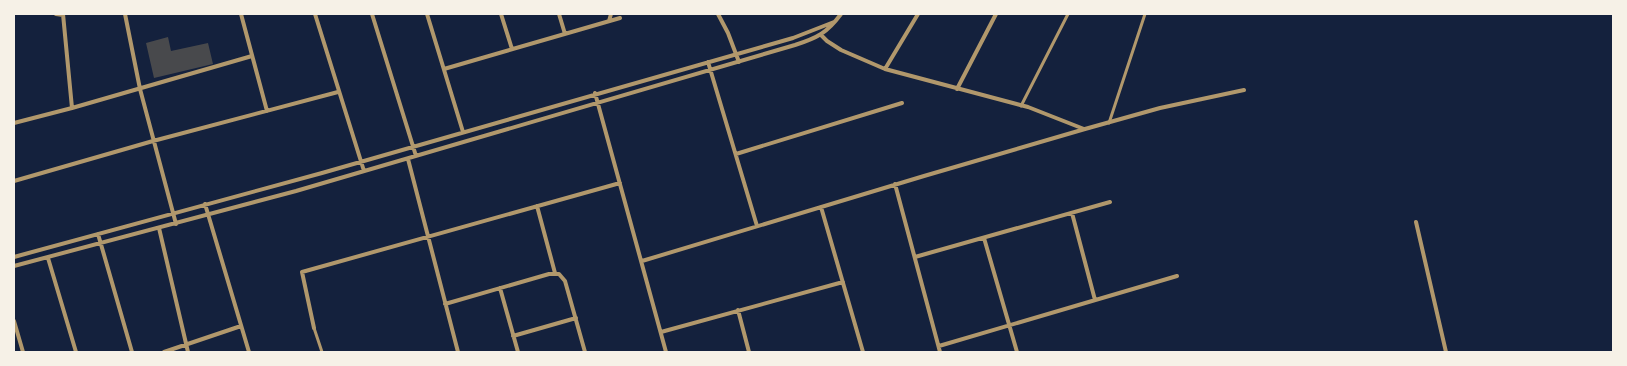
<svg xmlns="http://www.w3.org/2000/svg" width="1627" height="366" viewBox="0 0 1627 366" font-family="Roboto,sans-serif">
	<rect width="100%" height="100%" fill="#14213d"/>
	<!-- building -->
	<path fill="#48494c" d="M168,37l3,14 37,-8 5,21 -59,14 -8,-35z"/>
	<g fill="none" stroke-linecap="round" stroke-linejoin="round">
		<!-- service -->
		<path stroke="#b1986c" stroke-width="3" d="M1021,106l47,-92
			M1109,123l36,-109
			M314,328l8,24"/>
		<!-- minor -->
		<path stroke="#b1986c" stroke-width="4" d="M56,14l7,1
			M63,14l9,94
			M125,14l15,75 36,135
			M241,14l26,97
			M315,14l49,157
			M372,14l44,142
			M427,14l36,118
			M501,14l11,35
			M559,14l6,20
			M718,14l10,19 11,29
			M609,21l2,-7
			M821,35l6,6 14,9 44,19 143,38 56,22
			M708,62l49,164
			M444,69l176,-51
			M885,69l33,-55
			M957,89l39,-75
			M595,93l71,259
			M14,123l58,-15 180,-52
			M736,154l166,-51
			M408,159l50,193
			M14,181l139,-40 185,-49
			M895,184l45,168
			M205,204l44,148
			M537,206l18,67
			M821,207l42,145
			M1072,213l23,87
			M1416,222l30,130
			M159,228l29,124
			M98,234l34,118
			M984,238l33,114
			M14,257l308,-84 471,-135 41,-16
			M915,257l195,-55
			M48,258l28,94
			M642,261l282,-85 161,-47 75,-21 84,-18
			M14,266l282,-75 499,-146c22,-7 32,-12 46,-31
			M500,288l18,64
			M445,304l104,-30h10l6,7 20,71
			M738,310l11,42
			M14,321l9,31
			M314,328l-12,-56 318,-89
			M661,332l182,-50
			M513,336l63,-18
			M939,346l238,-70
			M164,352l77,-26"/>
	</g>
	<!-- border -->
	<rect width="1627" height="366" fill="none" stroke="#f6f1e7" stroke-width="30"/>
</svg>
